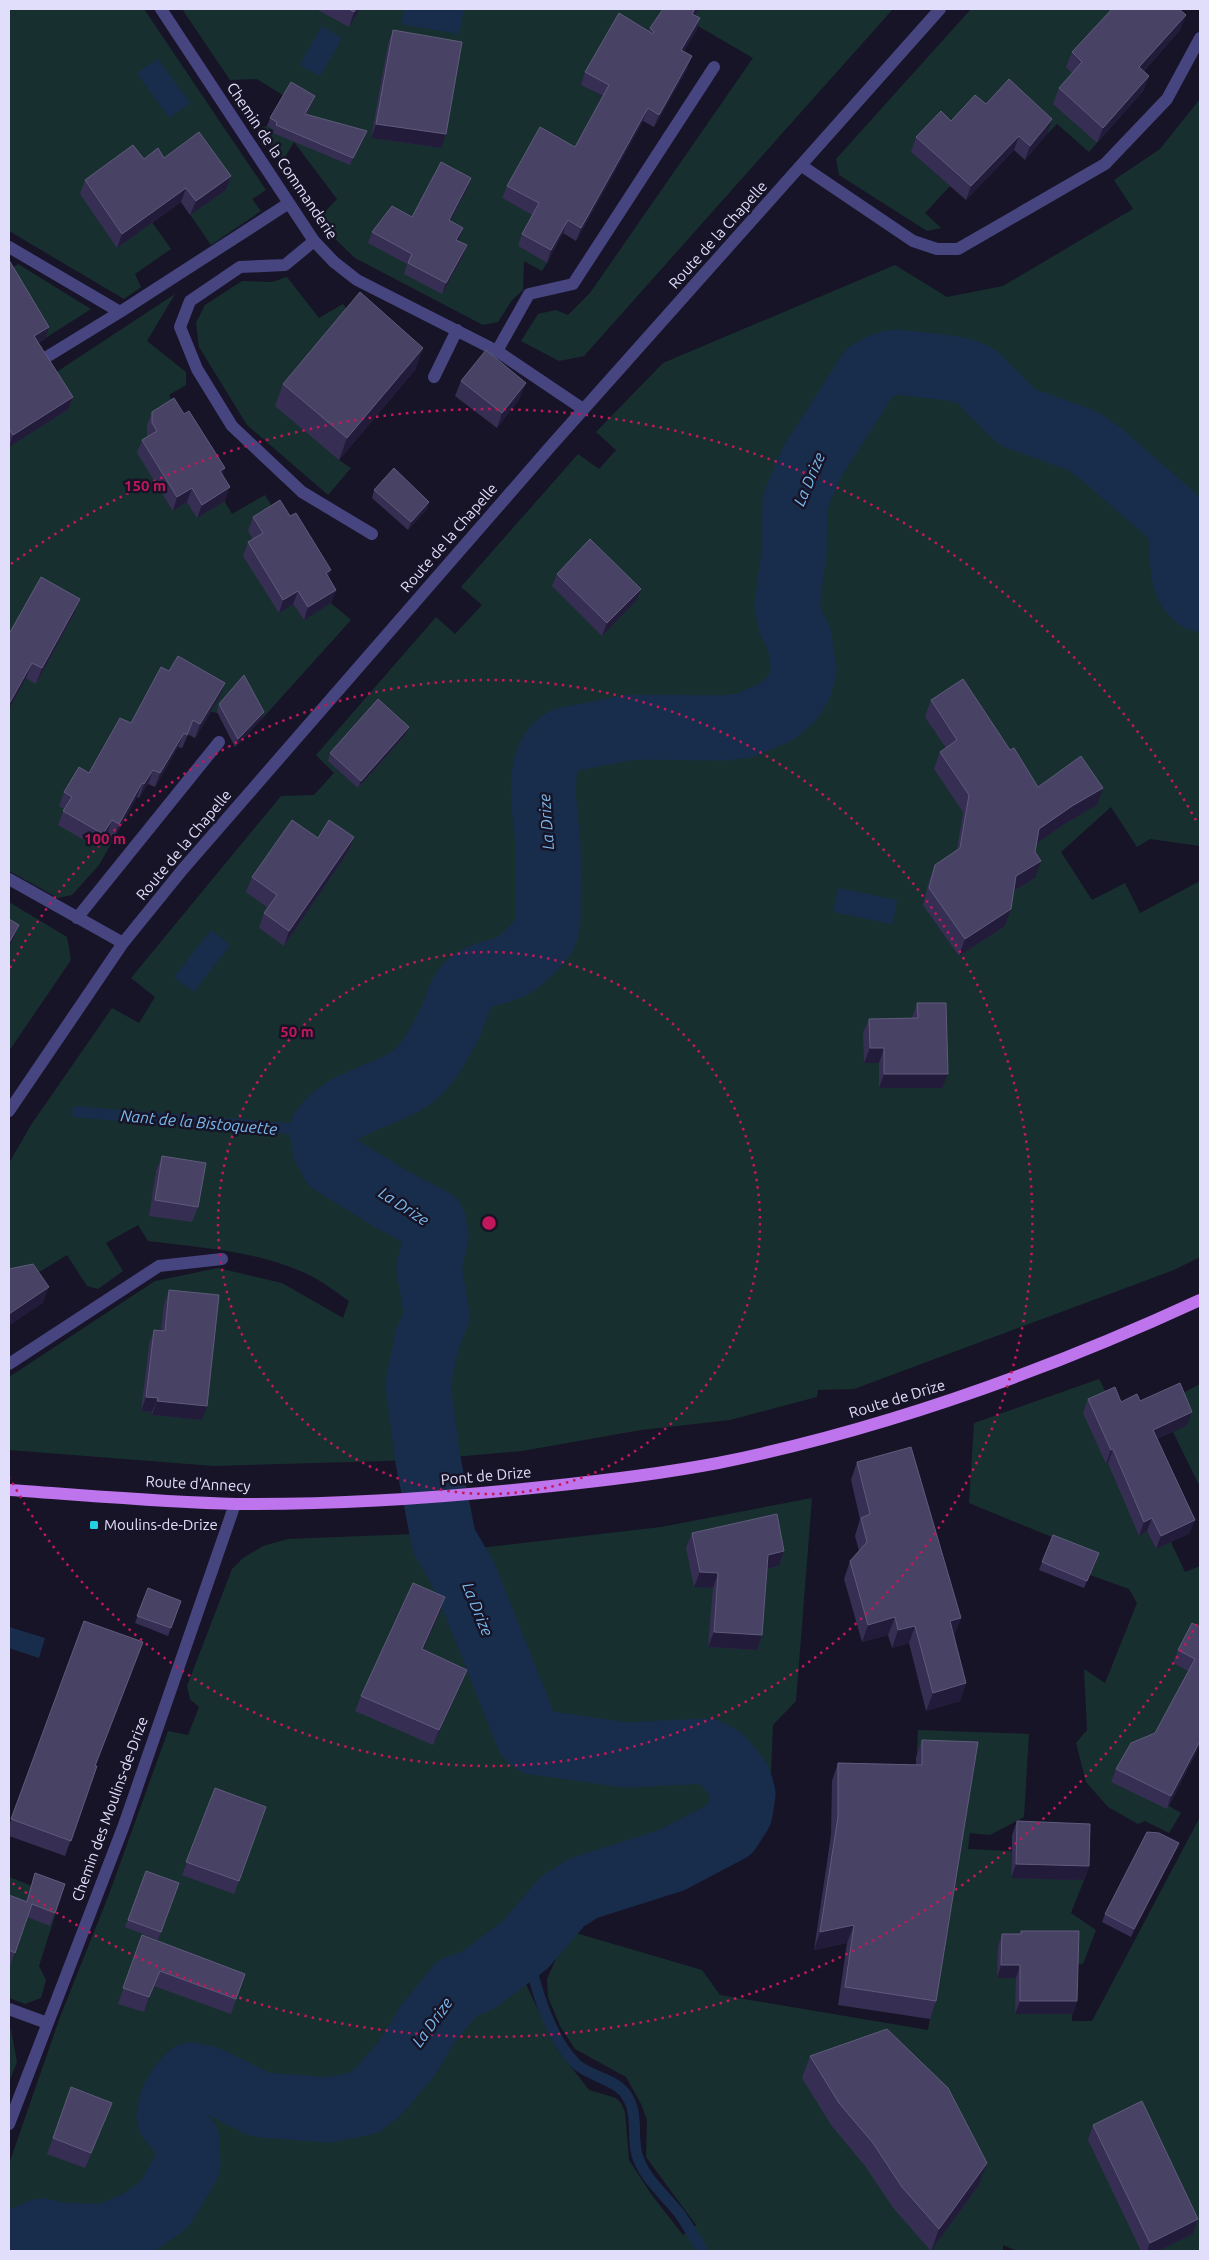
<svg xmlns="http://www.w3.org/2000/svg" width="1209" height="2260" viewBox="0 0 1209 2260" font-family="Ubuntu,sans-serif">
	<rect width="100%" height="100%" fill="#171427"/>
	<!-- green -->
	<path fill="#17302f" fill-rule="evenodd" d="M9,9h135l122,181 -14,9 9,12 -50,34 -38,-55 -38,8 36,51 -36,25 6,13 -17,12 -115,-68z
		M182,9h711l-309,347 -25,5 -38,-20 17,-27 18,-4 12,5 22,-22 163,-235 -55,-32 -2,5 -30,-17 -17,32 -68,38 33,19 -44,57 -68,38 32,18 -16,30 29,17 -5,8 -18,-10 -1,29 -11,10 -14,22 -15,3 -128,-67 -26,-25 -7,-18 15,-16 -43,-57 -12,20 -22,-34 7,-2 17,-30 -27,-17 -27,1z
		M971,9h149l-53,57 10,11 -24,26 44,40 -8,9 -32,-28 -10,10 -44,-41 -92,59 39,34 -25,27 16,15 -14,3 -88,-56 -3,-16z
		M1200,99v747l-50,-7 -13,8 -26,-40 -50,45 31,48 33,-17 15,30 60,-32v376l-26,13 -320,119 -36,1 -1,7 -87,23 -89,10 -119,21 -103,9 -205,6 -205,-16v-73l146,-96 63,-13 64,15 61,35 6,-17c-12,-8 -23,-17 -36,-24 -50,-26 -110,-29 -165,-36l-10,-16 -32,18 17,28 -25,18 -11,-3 -20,-31 -39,24 -19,4v-120l22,-38 81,-117 27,15 16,-26 -24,-19 150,-182 33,-1 20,-22 -18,-18 120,-138 19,17 27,-29 -21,-18 117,-133 21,15 17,-19 -20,-18 67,-69 232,-98 52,32 56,-11 130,-77 -19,-29 46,-31z
		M18,264l73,45 -72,46 4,39 152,-100 -28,47 39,31v13l-17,10 51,87 -5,3 17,29 33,-19 11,18 3,100 14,-9 11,16 27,-17 20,17 -90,100 -50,-8 -16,26 -7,-3 -6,13 -42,-22 -49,64 38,22 -30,53 -27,30 -14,3 -49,-27v-601z
		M287,277l32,41 24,-14 8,10 -12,146 12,8 -23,27 -81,-70 -48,-78 -3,-24 9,-18 37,-24 30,1z
		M9,902l58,35 4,23 -62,91z
		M1099,1379l11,22 13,96 16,38 8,-4 9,18 15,-7 14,30 15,-6v112l-53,83 35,19 -13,26 12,7 -12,20 -24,-12 -7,3 -30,-17 -22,-25 -10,-39 11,-13 -3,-61 21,14 32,-80 -8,-14 -39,-14 8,-19 -129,-53 5,-80z
		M1200,1384v103l-27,-55 14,-7 -12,-28z
		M812,1498l-16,203 -23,24 -3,68 -4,26 -10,22 -16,14 -35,19 -119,35 -17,22 133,39 18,25 208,35 20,-122 -34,-100 4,-78 111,4 -5,83 -34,18 -20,-2 -2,16 43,2v27l73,2 -13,33 25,17 -13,34 -24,-1 14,33 -1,25h20l108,-204v434h-183l-14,-6v6h-994v-87l51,-147 48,-120 60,-166 20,4 11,-28 -9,-8 -3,-13 45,-117 11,-11 20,-12 25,-7 151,-6 33,16 189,-22zM568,1932l-21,47 1,18 12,29 15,23 51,28 15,27 6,16 -1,37 50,68 -13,10 -32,-41 -22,-34 -4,-48 -4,-9 -5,-5 -27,-8 -32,-41 -35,-73 18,-27z
		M9,1877l52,20 -22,69 7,14 -5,18 -16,6 -16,-6z
		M9,2028l2,1 6,33 -8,20z"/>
	<!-- water -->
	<path fill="#182d4c" d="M404,9h60l-5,25 -58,-10z
		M322,26l20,12 -22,38 -20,-11z
		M158,59l32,44 -21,15 -32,-45z
		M838,888l59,12 -4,24 -60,-12z
		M211,930l19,15 -36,47 -20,-15z
		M9,1627l36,11 -6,20 -30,-10z"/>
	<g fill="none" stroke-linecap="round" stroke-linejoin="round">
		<!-- stream -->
		<path stroke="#182d4c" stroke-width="11" d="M77,1112l245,19
			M525,1945c10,38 22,89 50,118 13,13 37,15 49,29 17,21 6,45 14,66 8,22 27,37 41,55 9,12 16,26 24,38"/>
		<!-- river -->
		<path stroke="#182d4c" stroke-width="65" d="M17,2251l3,-11 21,-9 17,4 47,2 33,-14 26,-18 24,-40 -1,-24 -18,-23c1,-18 9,-31 22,-43l18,4 52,26 68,5 35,-7 14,-11 29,-34 21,-34 29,-36 20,-7 48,-36 38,-44 21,-13 88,-28 57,-30 11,-17 3,-19 -4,-14 -18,-22 -14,-7 -82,4 -90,-13 -7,-6 -63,-159 -21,-36 -17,-86 -9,-71 9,-44 10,-25 -8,-47 7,-33 -3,-14 -42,-22 -58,-36 -8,-15 -3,-17c20,-32 64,-33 93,-56 15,-13 27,-36 36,-54 5,-12 8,-28 18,-37 12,-11 29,-11 43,-18 8,-4 32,-26 34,-35 1,-3 1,-7 2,-11 0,-24 1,-49 0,-73 -1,-31 -17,-89 17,-107l67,-13 91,1 23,-3 32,-14 14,-13 8,-13 4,-15 -5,-33 -8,-13 -4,-19 7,-52 1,-51 17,-40 57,-89 17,-9 12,-2 52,6 14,3 13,6 40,40 66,24 17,12 77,67c10,26 -3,63 23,79"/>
		<!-- minor -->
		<path stroke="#464580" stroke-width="12" d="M161,9l153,232 20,21 23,18 140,71 86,58
			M802,166l111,75 24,8h21l147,-85 62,-65 33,-61
			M314,241l-29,24 -45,2 -50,34 -10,26 17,42 35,57 70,66 70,42
			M9,247l111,65
			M497,351l32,-57 44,-10 141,-217
			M45,358l75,-46 169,-109
			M434,377l23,-47
			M9,879l114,64
			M77,918l142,-176
			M9,1111l114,-168 60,-74 367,-422 390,-438
			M9,1364l150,-98 63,-7
			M9,2009l38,14
			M9,2124l115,-299 111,-321"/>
		<!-- major -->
		<path stroke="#bd74ec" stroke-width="12" d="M9,1490c75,5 151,12 227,14 102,1 205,-6 306,-17 59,-6 118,-13 176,-24 168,-34 328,-92 482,-163"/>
	</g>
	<!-- wall -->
	<path fill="#362f53" d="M316,9h44l-11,18z
		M663,9h37l-5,7 5,2 -4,13 -12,20 3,18 -33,58 -11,-6 -67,120 -13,-8 -16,30 -29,-17 4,-12 10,-19 -30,-17 5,-12 68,-39 28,-51 -22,-11 4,-13 63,-41 2,-3z
		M1112,9h68h-1l7,6 -6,15 -36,41 5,5 -6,15 -46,52 -44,-39 6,-16 13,-15 -6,-6 6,-15z
		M393,30l48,118 -70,-10 17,-94z
		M312,104l-5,11 57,24 -14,26 -77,-32 1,-3 -7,-4 3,-8z
		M951,121l96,13 -22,26 -11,-10 -48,50 -55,-48 5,-15z
		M164,158l67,18 -5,14 -36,25 -9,-13 -64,46 -37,-54 5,-14 59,-21z
		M471,178l-4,11 -17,32 9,18 -1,2 9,4 -4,11 -21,38 -38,-20 3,-10 -39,-21 4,-11 40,-15z
		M9,260l36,79 -7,4 35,54 -4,12 -60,38z
		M423,348l-8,22 -76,90 -64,-54 8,-22z
		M461,381l59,17 -23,30 -42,-32z
		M152,412l32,2 41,54 -3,7 3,26 -28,17 -10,-16 -14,9 -36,-58 5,-13 5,-3v-12z
		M374,490l55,12 -3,8 -18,20 -36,-32z
		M253,517l75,61 8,12 -5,13 -27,17 -11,-16 -14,9 -36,-57 5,-14 5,-3 -5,-8z
		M557,574l79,27 -34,35 -50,-50z
		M74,614l-38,70 -10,-6 -17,-44z
		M169,671l51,25 -25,42 -7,-4 -6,14 -4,-1 -23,40 -7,-3 -9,14 -2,-1 -23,41 -7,-4 -9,14 -40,-23 6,-16 -5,-3 5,-14 25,-19 42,-50z
		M931,700l79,50 28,37 59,18 -31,18 -29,20 -2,9v26l-21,13 -9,35 -46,30 -36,-51 6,-24 6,-16 22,-15 6,-38 -29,-43 6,-17 6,-4 -21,-31z
		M219,704l45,8 -3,8 -26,27 -18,-35z
		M406,734l-48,54 -30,-27 2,-8z
		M354,837l-6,15 -64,94 -25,-18 5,-15 4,-5 -22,-16 6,-15 66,-39z
		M917,1003l25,85h-63v-25h-15l-1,-30 6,-14 43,-1z
		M162,1156l36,51 -6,15 -43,-6 7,-45z
		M169,1290l33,130 -50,-5v-3l-11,-1 8,-66 5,-15 7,1 3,-26z
		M1088,1399l33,3 19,-1 47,24 -30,14 33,94 -34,16 -9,-18 -8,5 -31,-73 -2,1 -23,-51z
		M857,1462l104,156 -7,17 12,48 -6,18 -34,10 -17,-68 -17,5 -4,-13 -26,7 -18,-63 6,-18 9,-10 -4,-15 5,-17 -9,-39z
		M692,1533l92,18 -5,15 -12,3 -10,81 -49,-3 5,-59 -19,-1 -8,-39z
		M1099,1553l-15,35 -45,-18 3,-8z
		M148,1588l33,13 -13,35 -33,-13z
		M440,1612l-17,37 44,21 -6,15 -28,60 -78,-34 6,-15z
		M84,1621l12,145h1l-32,90 -56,-20v-10z
		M1200,1627v118l-33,64 -56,-27 5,-13 39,-36 33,-62 -15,-8 5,-13z
		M922,1740l14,261 -6,18 -92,-14 9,-62 -33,7 17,-115 1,-54 6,-18 78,2v-7z
		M215,1788l51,19 -32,87 -52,-19z
		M1017,1821l72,45 -5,14 -73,-2 1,-43z
		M1179,1843l-3,7 -45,87 -29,-15 3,-8z
		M146,1871l33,12 -21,57 -33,-13z
		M35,1873l30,11 -15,42 -23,-9 -17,49h-1v-71l17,6z
		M1021,1931l56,70 -4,13h-58l1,-36h-19l1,-31 4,-13h18z
		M142,1935l103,39 -14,40 -77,-28 -10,26 -26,-8z
		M810,2056l169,129 -48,66 -37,-42 -29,-43 -34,-41 -29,-47z
		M71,2087l35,31 -21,50 -38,-14z
		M1093,2125l105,94 -5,15 -35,17h-17l-53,-111z"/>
	<!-- shaded-wall -->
	<path fill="#221c3a" d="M356,9h4l-11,18 5,-15z
		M695,9h5l-13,17 5,-12z
		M1186,15l-6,15 -46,52 5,-15z
		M700,18l-4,13 -19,32 4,-13z
		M692,56l-5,13 -33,58 5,-12z
		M1149,76l-6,15 -46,52 6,-15z
		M315,96l-3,8 -10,18 3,-8z
		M648,108l-5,13 -67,120 5,-13z
		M1052,119l-5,15 -22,26 5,-14z
		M376,124l70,10 -5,14 -70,-10z
		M367,131l-3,8 -14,26 3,-7z
		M1019,136l-5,14 -48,50 5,-14z
		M231,176l-5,14 -36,25 6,-14z
		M471,178l-4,11 -22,42 4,-11z
		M186,188l-5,14 -64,46 5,-14z
		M568,220l-5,13 -16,30 4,-13z
		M463,228l-4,11 -7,12 4,-11z
		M467,245l-4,11 -21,38 4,-11z
		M49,327l-4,12 -16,10 5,-13z
		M423,348l-8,22 -76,90 8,-22z
		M526,383l-6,15 -23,30 5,-15z
		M73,397l-4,12 -60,38 4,-12z
		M225,468l-5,14v-11z
		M230,487l-5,14 -28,17 5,-13z
		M192,488l-5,14 -14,9 4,-14z
		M429,502l-3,8 -18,20 3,-8z
		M331,570l-5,13v-10z
		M641,589l-5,12 -34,35 5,-13z
		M336,590l-5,13 -27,17 4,-13z
		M298,591l-5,13 -14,9 4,-13z
		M80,599l-6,15 -38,70 6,-16z
		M32,663l-6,15 -17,31v-5z
		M225,683l-5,13 -25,42 5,-14z
		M264,712l-3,8 -26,27 3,-8z
		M409,727l-3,7 -48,54 3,-7z
		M184,733l-6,14 -23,40 5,-14z
		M153,770l-5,14 -9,14 5,-14z
		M142,783l-5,14 -23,41 5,-14z
		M1103,788l-6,17 -31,18 -33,23 6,-17 33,-23z
		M112,820l-5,14 -9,14 5,-14z
		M354,837l-6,15 -64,94 5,-15z
		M1041,861l-6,17 -25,15 6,-17z
		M1011,909l-6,17 -46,30 6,-17z
		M19,925l-5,13 -5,10v-5z
		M870,1048h14l-5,15h-15z
		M884,1074h64l-6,14h-63z
		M49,1287l-6,16 -34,23v-12z
		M146,1397l12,1 -6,14 -11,-1z
		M157,1401l50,5 -5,14 -50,-5z
		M1192,1412l-5,13 -39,18 5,-13z
		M1113,1449l-5,14 -2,1 5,-14z
		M1152,1518l-5,13 -8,5 5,-14z
		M1195,1520l-5,13 -34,16 5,-13z
		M784,1551l-5,15 -17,4 6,-15z
		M700,1572l18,1 -5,15 -19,-1z
		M445,1597l-5,15 -23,52 5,-15z
		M895,1617l-7,18 -26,7 6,-17z
		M961,1618l-7,17 -11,3 7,-17z
		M915,1626l-6,17 -17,5 6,-18z
		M714,1632l48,3 -5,15 -49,-3z
		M467,1670l-6,15 -28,60 6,-15z
		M966,1683l-6,18 -34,10 7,-18z
		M1200,1741v4l-33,64 4,-13z
		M1179,1843l-3,7 -45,87 3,-8z
		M1016,1864l73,2 -5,14 -73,-2z
		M854,1925l-7,18 -33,7 6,-18z
		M1001,1965h19l-4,13h-19z
		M160,1971l-6,15 -10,26 5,-15z
		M1020,2001h57l-4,13h-58z
		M987,2163l-8,22 -48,66 8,-22z
		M1198,2219l-5,15 -35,17h-11l3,-8z"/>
	<!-- building -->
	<path fill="#484265" stroke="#605a7c" d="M349,9h7l-2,3z
		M663,9h32l-3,5 8,4 -19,32 11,6 -33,59 -11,-7 -67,120 -13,-8 -17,30 -29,-16 17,-31 -32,-17 33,-59 35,20 34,-62 -24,-13 34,-59 34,21 1,-2 -4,-4z
		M1112,9h67l7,6 -47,52 10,9 -46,52 -44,-40 23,-26 -10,-10z
		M393,30l69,12 -16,92 -70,-10z
		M1009,79l43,40 -22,27 -11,-10 -48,50 -55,-49 25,-26 10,10 24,-26 11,9z
		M291,82l24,14 -10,18 62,17 -14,27 -77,-33 1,-3 -7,-4z
		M199,132l32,44 -35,25 -10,-13 -64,46 -37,-54 48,-35 11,14 14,-11 6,10z
		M441,162l30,16 -22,42 14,8 -7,12 11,5 -21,38 -38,-20 4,-9 -40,-22 20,-26 20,11z
		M9,260l40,67 -15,9 39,61 -60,38 -4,-6z
		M360,292l63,56 -76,90 -64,-54z
		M486,350l40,33 -24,30 -41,-32z
		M174,398l10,16 5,-3 36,57 -5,3 10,16 -28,18 -10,-17 -15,9 -35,-57 15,-9 -5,-8v-11z
		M394,468l35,34 -18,20 -37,-32z
		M280,500l10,16 6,-3 35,57 -5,3 10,17 -28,17 -10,-16 -15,9 -35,-58 15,-9 -10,-16z
		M590,539l51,50 -34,34 -50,-49z
		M41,577l39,22 -38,69 -10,-5 -23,41v-70z
		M178,656l47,27 -25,41 -7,-4 -6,15 -3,-2 -24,40 -7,-3 -9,14 -2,-1 -23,41 -7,-4 -9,14 -40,-23 9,-14 -8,-5 15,-25 10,6 31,-55 11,5 30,-56 8,4z
		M244,675l20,37 -26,27 -19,-35z
		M963,679l47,71 4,-2 24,39 43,-31 22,32 -31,18 -33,23 -4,23 6,9 -25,15 -5,33 -46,30 -36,-51 6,-23 25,-17 9,-53 -29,-43 17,-12 -26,-40z
		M378,699l31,28 -48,54 -31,-28z
		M292,820l26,18 11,-18 25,17 -65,94 -25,-18 13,-18 -25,-18z
		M9,919l10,6 -10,18z
		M917,1003h29l2,71h-64v-26h-14l-1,-29 49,-1z
		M162,1156l44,7 -8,44 -43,-7z
		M33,1264l16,23 -40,27v-45z
		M169,1290l50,5 -12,111 -50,-5 1,-3 -12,-1 8,-67 11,1z
		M1180,1383l12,29 -39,18 42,90 -34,16 -9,-18 -8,4 -31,-73 -2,1 -23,-51 27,-12 6,15 16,-8 3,7z
		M911,1447l50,171 -11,3 16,62 -33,10 -18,-67 -17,4 -3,-13 -27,8 -18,-64 17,-19 -6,-24 9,-4 -13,-52z
		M777,1514l7,37 -16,4 -6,80 -48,-3 4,-59 -18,-1 -8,-39z
		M1053,1535l46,18 -12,28 -45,-19z
		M413,1583l32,14 -23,52 45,21 -28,60 -78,-34z
		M148,1588l33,13 -10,27 -34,-12z
		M84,1621l59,21 -48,124h2l-26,75 -60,-22z
		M1192,1623l8,4v114l-29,55 -55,-27 15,-26 24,-10 40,-74 -17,-9z
		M922,1740l56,2 -42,259 -91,-14 9,-62 -34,7 18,-115v-54l84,2z
		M215,1788l51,19 -27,74 -53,-19z
		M1017,1821l73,3 -1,42 -73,-2z
		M1147,1832l12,1 20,10 -45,86 -29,-15z
		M146,1871l33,12 -18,49 -33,-12z
		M35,1873l30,11 -10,29 -23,-9 -17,49 -6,-3v-55l18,7z
		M1021,1931h58l-2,70h-57v-36h-19l1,-31h19z
		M142,1935l103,39 -9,25 -76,-28 -11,26 -26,-9z
		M887,2029l61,59 39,75 -48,66 -37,-42 -29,-44 -34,-40 -29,-47z
		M71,2087l41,16 -21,50 -38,-15z
		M1142,2101l56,118 -48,24 -57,-118z"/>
	<!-- distance rings -->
	<g fill="none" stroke="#c2185b" stroke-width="2.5" stroke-dasharray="2.5 5">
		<circle cx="489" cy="1223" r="271"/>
		<path d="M10 968A543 543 0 1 1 10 1478"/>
		<path d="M1197 1624A814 814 0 0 1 11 1882M11 564A814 814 0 0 1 1197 822"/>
	</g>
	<!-- markers -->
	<rect fill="#23d2e2" stroke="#171427" stroke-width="2" x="89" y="1520" width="10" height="10" rx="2.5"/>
	<g text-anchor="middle" stroke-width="5" stroke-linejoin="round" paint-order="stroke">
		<!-- street labels -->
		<g font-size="15" fill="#e1defb" stroke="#171427">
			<text transform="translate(282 161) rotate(56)" y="5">Chemin de la Commanderie</text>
			<text transform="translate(718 235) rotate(-48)" y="5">Route de la Chapelle</text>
			<text transform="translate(449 538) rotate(-49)" y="5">Route de la Chapelle</text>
			<text transform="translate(184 845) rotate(-50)" y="5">Route de la Chapelle</text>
			<text transform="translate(897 1399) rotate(-17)" y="5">Route de Drize</text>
			<text transform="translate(486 1476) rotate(-5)" y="5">Pont de Drize</text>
			<text transform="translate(198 1484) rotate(3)" y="5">Route d'Annecy</text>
			<text transform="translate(110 1809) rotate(-70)" y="5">Chemin des Moulins-de-Drize</text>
		</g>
		<!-- poi labels -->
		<g font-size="15" fill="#e1defb" stroke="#171427" text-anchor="start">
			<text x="104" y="1530">Moulins-de-Drize</text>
		</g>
		<!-- water labels -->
		<g font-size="16" font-style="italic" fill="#7abaed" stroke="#171427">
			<text transform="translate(809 479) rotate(-67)" y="6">La Drize</text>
			<text transform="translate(546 822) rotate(-94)" y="6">La Drize</text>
			<text transform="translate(199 1122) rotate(5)" y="6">Nant de la Bistoquette</text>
			<text transform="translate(404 1206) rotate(33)" y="6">La Drize</text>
			<text transform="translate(478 1609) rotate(68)" y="6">La Drize</text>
			<text transform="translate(432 2022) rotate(-54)" y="6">La Drize</text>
		</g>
	</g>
	<circle cx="489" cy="1223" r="8" fill="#c2185b" stroke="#171427" stroke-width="2.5"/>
	<g font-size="15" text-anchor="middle" font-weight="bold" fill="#c2185b" stroke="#171427" stroke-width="5" stroke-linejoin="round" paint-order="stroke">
		<text x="145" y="491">150 m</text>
		<text x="105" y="844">100 m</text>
		<text x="297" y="1037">50 m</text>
	</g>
	<!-- border -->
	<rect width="1209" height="2260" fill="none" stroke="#e1defb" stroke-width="20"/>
</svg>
